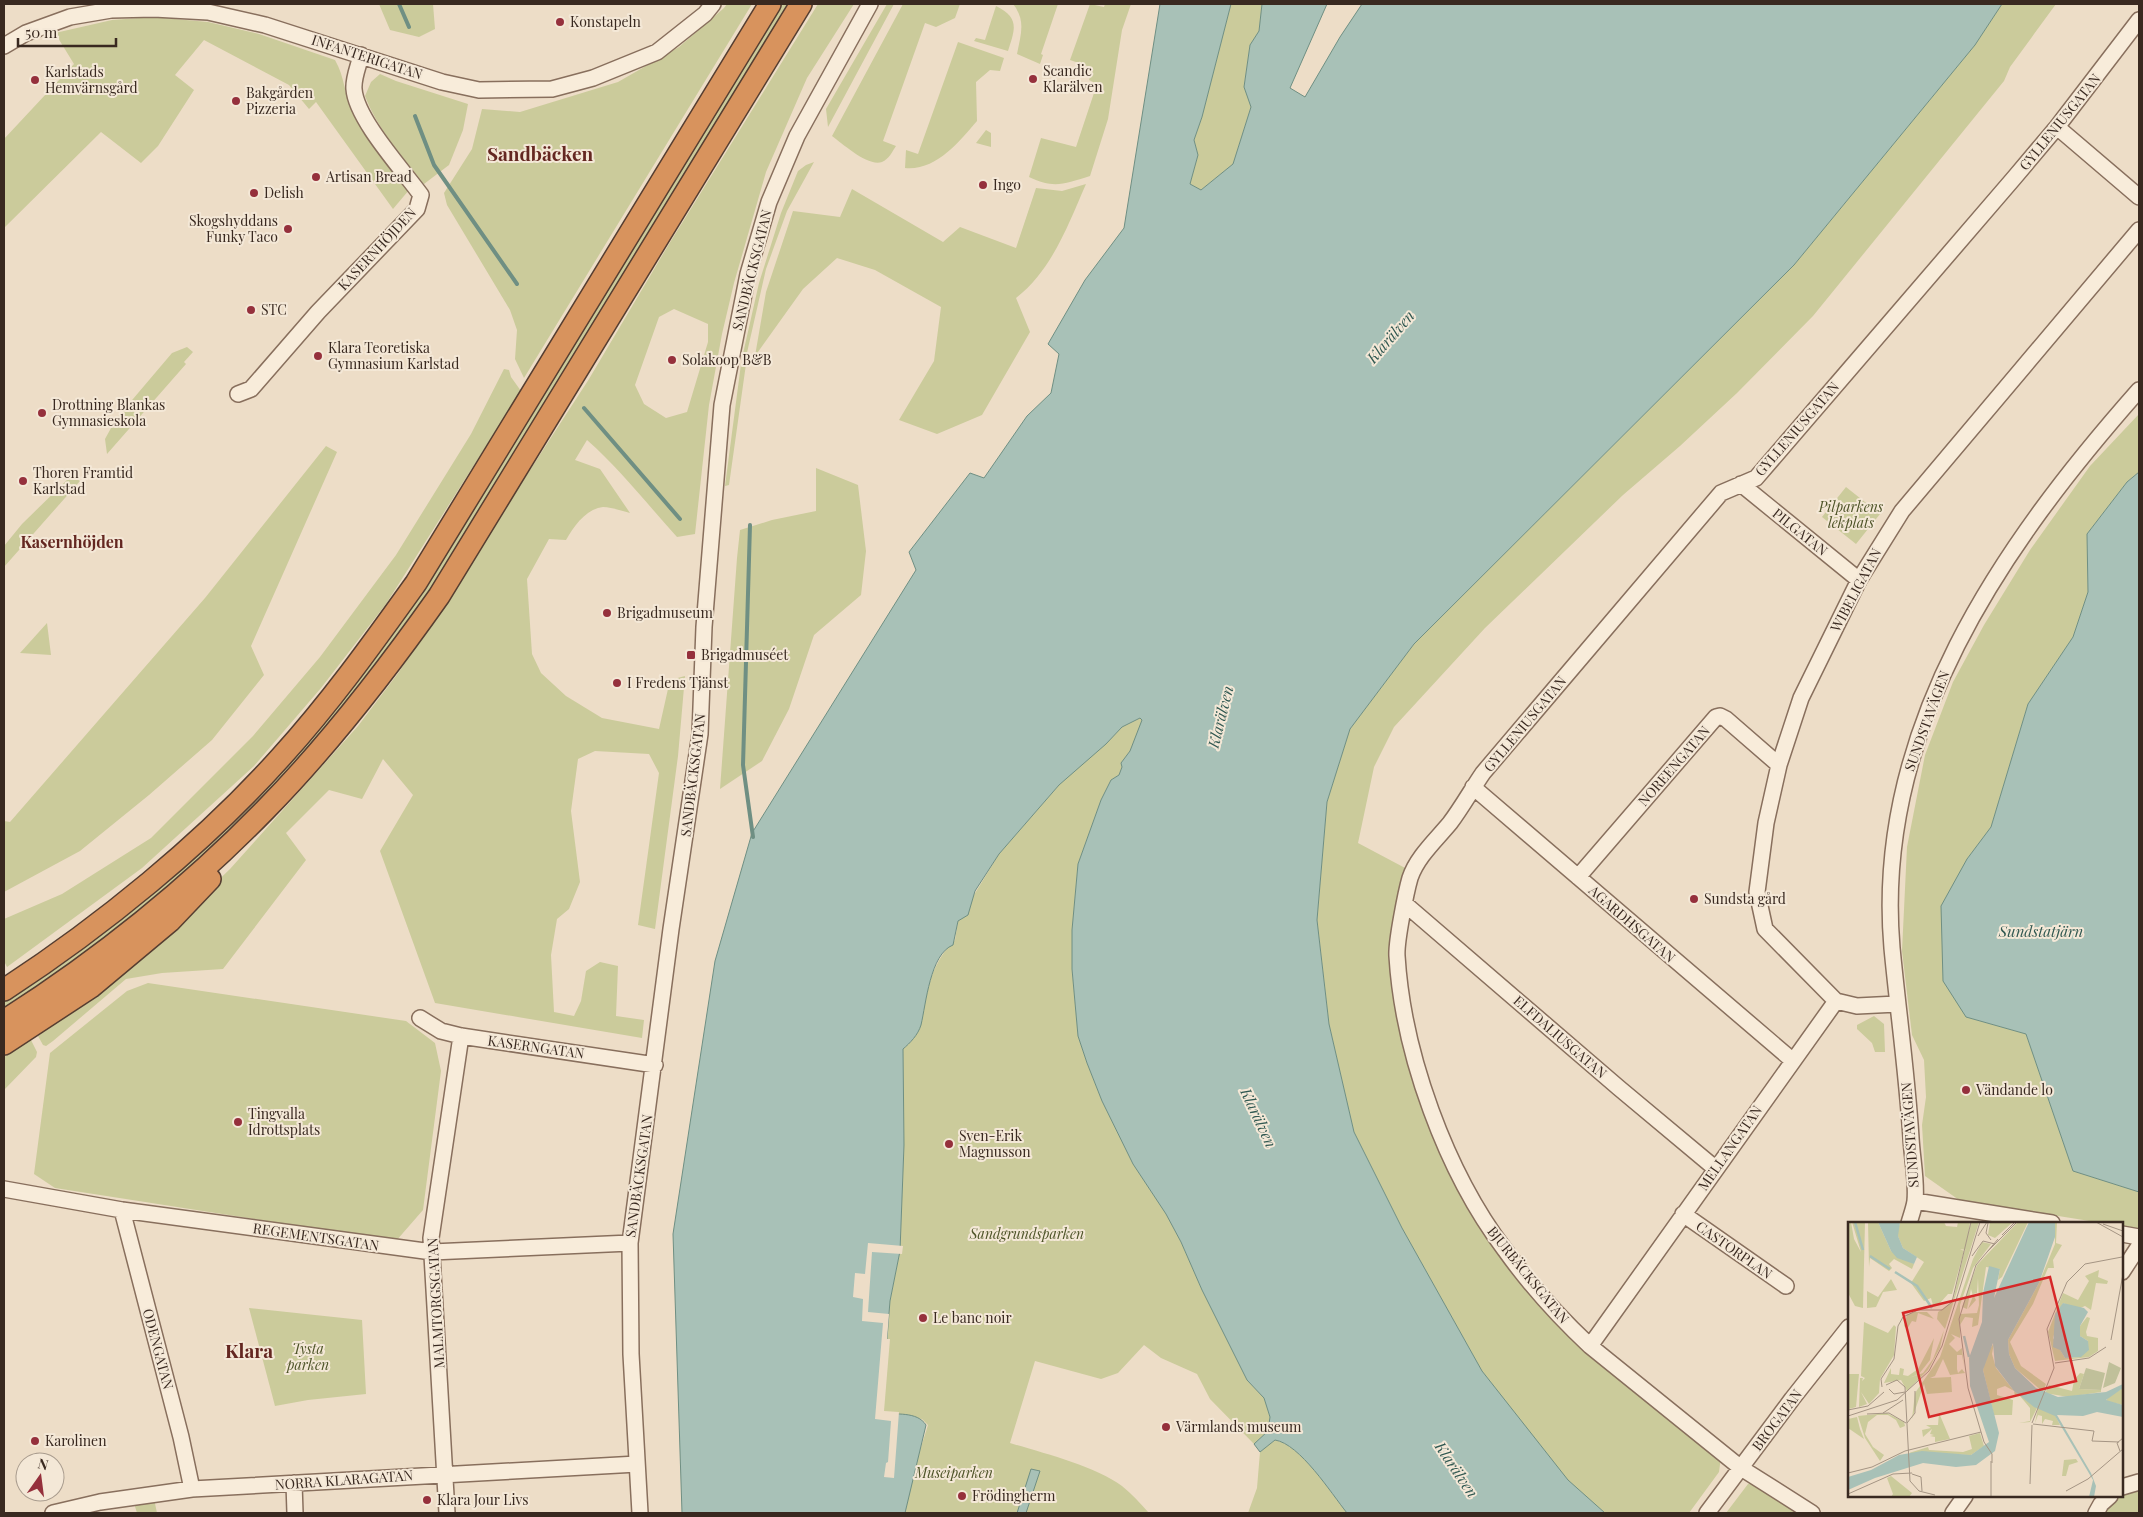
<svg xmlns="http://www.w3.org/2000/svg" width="2143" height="1517" viewBox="0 0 2143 1517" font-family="'Playfair Display',serif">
	<rect width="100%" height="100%" fill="#edddc7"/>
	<!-- green -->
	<path fill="#cbcb9b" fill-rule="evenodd" d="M379,4h54l2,25 -16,8 -29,-7z
		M727,4h25l-228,374 -9,-19 2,-29 -7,-20 -63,-105 -3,-12 28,-44 10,-40 38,3 98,-30 61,-35 45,-39z
		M781,4h10l-369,605 -127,159 -107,106 -68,56 -116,79v-11l106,-72 237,-233 31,-39 50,-70z
		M818,4h36l-47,74 -41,94 -32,111 -12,51 -13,71 -14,129 -18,3c-30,-33 -57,-68 -90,-97l-12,20 25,9 30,44c-8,-2 -19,-6 -27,-6 -17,2 -29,19 -37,33l-17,-1 -22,40 5,75 9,19 25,23 36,22 57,11 11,-49 15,-4 -7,80 -23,173 -17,-4 21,-152 -10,-19 -54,-3 -17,8 -7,52 9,71 -11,27 -12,10 -6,36 3,57 20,4 7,-15 5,-30 14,-9 18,4 -2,50 28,4 -2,18 -207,-35 -55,-152 33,-56 -30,-36 -21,40 -33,-9 -43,43 20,27 -83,109 -61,4 -36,6 -73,62 -7,5 -3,-1 -5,-9 46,-33 73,-64 73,-70 128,-143 41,-54 190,-293 80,-135zM674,309l34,15v18l-21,70 -21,6 -22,-14 -9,-19 24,-68z
		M887,4h7l-66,123 -2,-18z
		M903,4h57l-5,14 -19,9 -11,-4 -42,118 13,5c-4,6 -7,13 -14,16 -14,5 -39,-18 -50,-26z
		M1013,4h45l-17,50 2,1 -3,9 -23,-10c4,-20 9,-34 -4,-50z
		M1090,4l14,3 1,-3h26l-9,26 -14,89 -18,57c-26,8 -36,13 -61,1l12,-39 35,9 21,-63 -8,-4 4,-12 -23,-8z
		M1231,4h31l-3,27 -9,14 -6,41 7,21 -18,57 -32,26 -11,-6 8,-29 -4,-15 8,-23z
		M2002,4h54l-46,63 -6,14 -191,235 -76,77 -57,53 -57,49 -138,133 -91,99 -20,40 -16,76 49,26 -14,58 12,110 26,95 46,91 39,55 205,179 -2,15 -30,41h-84l-38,-33 -85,-109 -80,-143 -48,-96 -25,-108 -12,-104 10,-118 23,-73 64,-85 380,-379 181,-220z
		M996,6c24,12 19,23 12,45l-34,-10 2,-3 9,2z
		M153,17l55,5 51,12 76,26c10,17 9,34 17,51 13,29 38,54 57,79l-16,19 -77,-107 -7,7 -20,-24 -85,-45 -29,35 19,15 -36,56 -17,17 -40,-31 -97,96v-89l70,-75 -19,-31 57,-13z
		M958,42l46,16 -4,13 -10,-1 -14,12 1,39c-18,21 -41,50 -72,47l1,-18 12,4z
		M380,74l16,7 72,23 -5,26 -14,35 -25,19c-22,-28 -46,-54 -59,-88l6,-14z
		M986,130l5,3v14l-15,-4z
		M814,162l-27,49 -21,58 -20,88 -4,1 17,-75 22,-70 17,-42 8,-6z
		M1086,184c-18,41 -34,86 -70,114l14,34 -48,83 -45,19 -38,-14 35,-59 7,-54 -66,-37 -38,-12 -34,31 -48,67 11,-64 27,-81 47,6 12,-28 91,53 17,-15 56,21 20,-60 26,3z
		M187,347l6,5 -9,10 2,2 -79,90 -2,-15 11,-20 56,-66z
		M741,364h5l-17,121 -4,1z
		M504,369l5,1 2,7 10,14 -135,213 -65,84 -67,78 -112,102 -135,99 -3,-6v-42l58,-25 89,-56 102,-102 67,-79 76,-102 75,-121z
		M2139,414v58l-12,10 -40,52 1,58 -15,45 -45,67 -37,123 -24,32 -1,158 60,17 47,137 66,21v37l-17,-2v-4h-20l-143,-23 -34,-24 -3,-51 4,-28 -2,-37 -12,-25 -10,-84 5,-104 18,-92 28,-73 31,-57 46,-75 60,-84z
		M326,446l11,6 -86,194 13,29 -52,65 -63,55 -69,56 -76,41v-71l6,1 195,-224z
		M816,468l42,17 8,66 -5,44 -47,40 -25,74 -27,52 -42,28 17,-231 3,-28 32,-10 44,-9z
		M69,478h6l5,3 -76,86v-21l18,-22z
		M1846,487l34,27 -24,30 -34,-27z
		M47,623l4,32 -31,-2z
		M1140,718l3,2 -13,31 -9,12 1,4 -3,8 -8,5 -10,20 -23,64 -6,66v39l6,67 9,27 15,38 31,63 33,50 15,28 21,48 45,90 17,18 6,19 -2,14 -14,13 -44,-45 -13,-25 -36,-16 -17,-13 -26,28 -17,6 -66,-18 -25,82c33,10 85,23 112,43 10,8 18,17 27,27h-244l9,-44 14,-44 -6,-6 -41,-6 9,-112 10,-50 4,-106 -1,-96c19,-16 16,-29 22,-51 5,-21 14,-44 30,-58l3,-19 41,-67 60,-69 19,-18 28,-23 16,-17z
		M148,983l258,38 29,22 6,28 -18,139 -27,31 -341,-53 -21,-14 16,-121 77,-62z
		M1874,1016l10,8 1,28h-10l-3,-9 -15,-14v-4z
		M31,1040l6,12 -1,5 -32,33v-33z
		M249,1308l113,12 4,74 -58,6 -33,6z
		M1275,1440c26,5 55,52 72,73h-99l9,-25 3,-36z
		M1760,1482l22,16 2,7 14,8h-72l22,-29z
		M2139,1489v24h-34c7,-13 20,-21 34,-24z
		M153,1494l4,19h-20l-4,-13z"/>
	<!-- water -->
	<path fill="#a8c1b7" stroke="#6f8f83" d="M1160,4h71l-29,113 -8,23 4,15 -8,29 11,6 32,-26 18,-57 -7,-20 6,-42 9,-14 3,-27h65l-37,84 15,9 35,-60 22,-33h640l-27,41 -181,220 -380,379 -64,85 -23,73 -10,118 12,104 25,108 48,96 80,143 86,109 37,33h-258c-16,-20 -47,-69 -72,-73l-15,12 -6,-8 14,-13 2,-14 -6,-19 -17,-18 -45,-90 -21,-48 -15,-28 -33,-50 -31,-63 -15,-38 -9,-27 -6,-67v-39l6,-66 23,-64 10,-20 8,-5 3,-8 -1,-4 9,-12 12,-31 -2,-2 -18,9 -16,17 -47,41 -60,69 -24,37 -7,24 -10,6 -5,24c-23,9 -27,59 -32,80 -3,10 -11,18 -18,24l1,96 -4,106 -10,50 -9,112c15,2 36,-2 45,12l-21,88h-223l-9,-279 42,-273 37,-128 164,-263 -7,-18 61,-79 14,5 43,-62 24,-23 8,-39 -11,-10 37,-64 39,-52z
		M2139,472v720l-66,-21 -47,-137 -60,-17 -23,-36 -2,-75 26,-47 24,-32 37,-123 45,-67 15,-45 -1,-58 40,-52z
		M1031,1469l9,2 -14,42h-9z"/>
	<!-- pier -->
	<path fill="#edddc7" d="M868,1243l35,3 -1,8 -30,-2 -4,60 21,2 -2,25h3l-6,72 15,1 -5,66 -10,-1 2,-14 2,-1 3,-41 -16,-2 8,-96 -21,-2 1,-22 -10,-2 2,-24 10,1z"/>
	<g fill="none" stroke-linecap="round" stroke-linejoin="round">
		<!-- stream -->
		<path stroke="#6f8f83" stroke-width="4" d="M399,4l10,23
			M415,116l19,49 83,119
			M584,408l96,111
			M750,525l-7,240 10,72"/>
		<defs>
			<path id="minor" d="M4,46l22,-13 44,-16 41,-7 43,-1 54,3 57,13 177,57 37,8 73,-1 41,-11 64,-26 48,-38 8,-10
				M2057,127l82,70
				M238,394l13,-5 67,-77 99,-103 4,-14c-18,-25 -65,-76 -67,-106 -1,-11 5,-24 7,-34
				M1741,484l118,96
				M1473,787l319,273
				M1578,877l138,-160 4,-1 6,3 53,46
				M1405,904l214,184 97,81
				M1836,1001l-71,-72 -8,-37 9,-69 13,-58 22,-67 58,-118 43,-69 237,-281
				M1836,1001l21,5 40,-2
				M420,1018l21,13 20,5 194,29
				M4,1189l118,21 310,42 198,-9
				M1915,1201l137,22
				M122,1210l59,227 11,52
				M1683,1214l103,72
				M1909,1223c2,-7 5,-15 6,-22 2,-20 -3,-43 -4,-63 -4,-64 -13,-127 -19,-190 -19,-218 110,-403 247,-558
				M2122,1234l17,3
				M2122,1272l17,-26
				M1590,1346l246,-345
				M294,1483l1,30
				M2122,1487l17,-5
				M53,1513l47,-11 92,-13 445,-25
				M447,1513l-16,-275 30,-202
				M640,1513l-9,-159 -1,-111 41,-314 29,-195 4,-107 18,-222 26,-131 21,-72 28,-66 73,-132
				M1707,1513l85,-114 57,-72
				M1812,1513l-71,-45 -151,-122c-31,-29 -60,-61 -85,-96 -59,-78 -102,-196 -108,-294 -1,-14 9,-64 13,-78 7,-21 26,-38 40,-55 12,-16 22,-34 33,-50l238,-280 35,-15 258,-300 43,-51 82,-107
				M1953,1513l12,-17
				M2096,1513l5,-9 9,-8"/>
			<path id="highway" d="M4,990c98,-64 199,-146 277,-233 50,-55 92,-114 135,-174l354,-579
				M4,1021c94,-60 183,-131 261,-211 65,-66 121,-139 174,-214l362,-592
				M4,1044l87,-57 79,-66 40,-42"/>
		</defs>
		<!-- minor casing -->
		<use href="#minor" stroke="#886f5d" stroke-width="18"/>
		<!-- highway casing -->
		<use href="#highway" stroke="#563e31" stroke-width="24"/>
		<!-- minor -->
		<use href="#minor" stroke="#f8ecda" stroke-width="15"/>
		<!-- highway -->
		<use href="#highway" stroke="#d8935d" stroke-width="21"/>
	</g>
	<!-- markers -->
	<g fill="#95303c" stroke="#f4e8d7" stroke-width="2">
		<circle cx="560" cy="22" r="5"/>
		<circle cx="1033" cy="79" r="5"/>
		<circle cx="35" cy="80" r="5"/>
		<circle cx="236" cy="101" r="5"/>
		<circle cx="316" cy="177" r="5"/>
		<circle cx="983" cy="185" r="5"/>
		<circle cx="254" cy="193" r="5"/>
		<circle cx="288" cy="229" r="5"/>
		<circle cx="251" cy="310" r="5"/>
		<circle cx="318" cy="356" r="5"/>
		<circle cx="672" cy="360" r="5"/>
		<circle cx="42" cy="413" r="5"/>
		<circle cx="23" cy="481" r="5"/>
		<circle cx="607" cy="613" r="5"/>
		<rect x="686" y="650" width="10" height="10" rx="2.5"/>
		<circle cx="617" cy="683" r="5"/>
		<circle cx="1694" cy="899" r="5"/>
		<circle cx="1966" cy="1090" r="5"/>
		<circle cx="238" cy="1122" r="5"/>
		<circle cx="949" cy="1144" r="5"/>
		<circle cx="923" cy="1318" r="5"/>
		<circle cx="1166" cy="1427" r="5"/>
		<circle cx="35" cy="1441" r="5"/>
		<circle cx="962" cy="1496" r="5"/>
		<circle cx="427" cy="1500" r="5"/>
	</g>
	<g text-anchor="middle" stroke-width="4" stroke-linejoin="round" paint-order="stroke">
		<!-- poi labels -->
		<g font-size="14" fill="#392920" stroke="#f4e8d7" text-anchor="start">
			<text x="570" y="27">Konstapeln</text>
			<text x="1043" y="76">Scandic<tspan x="1043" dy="16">Klarälven</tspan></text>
			<text x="45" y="77">Karlstads<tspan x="45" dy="16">Hemvärnsgård</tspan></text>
			<text x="246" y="98">Bakgården<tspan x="246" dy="16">Pizzeria</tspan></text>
			<text x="326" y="182">Artisan Bread</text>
			<text x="993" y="190">Ingo</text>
			<text x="264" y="198">Delish</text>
			<text x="278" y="226" text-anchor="end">Skogshyddans<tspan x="278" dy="16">Funky Taco</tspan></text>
			<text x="261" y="315">STC</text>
			<text x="328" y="353">Klara Teoretiska<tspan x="328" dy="16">Gymnasium Karlstad</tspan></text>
			<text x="682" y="365">Solakoop B&amp;B</text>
			<text x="52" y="410">Drottning Blankas<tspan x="52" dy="16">Gymnasieskola</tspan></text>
			<text x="33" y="478">Thoren Framtid<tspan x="33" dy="16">Karlstad</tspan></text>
			<text x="617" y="618">Brigadmuseum</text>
			<text x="701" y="660">Brigadmuséet</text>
			<text x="627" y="688">I Fredens Tjänst</text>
			<text x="1704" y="904">Sundsta gård</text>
			<text x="1976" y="1095">Vändande lo</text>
			<text x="248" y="1119">Tingvalla<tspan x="248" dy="16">Idrottsplats</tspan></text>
			<text x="959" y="1141">Sven-Erik<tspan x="959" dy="16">Magnusson</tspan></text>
			<text x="933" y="1323">Le banc noir</text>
			<text x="1176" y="1432">Värmlands museum</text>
			<text x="45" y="1446">Karolinen</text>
			<text x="972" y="1501">Frödingherm</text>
			<text x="437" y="1505">Klara Jour Livs</text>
		</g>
		<!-- street labels -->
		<g font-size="14" fill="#392920" stroke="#f4e8d7">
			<text transform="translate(367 57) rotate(18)" y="5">INFANTERIGATAN</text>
			<text transform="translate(2060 122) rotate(-51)" y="5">GYLLENIUSGATAN</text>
			<text transform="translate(377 249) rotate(-47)" y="5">KASERNHÖJDEN</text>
			<text transform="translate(752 270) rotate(-76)" y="5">SANDBÄCKSGATAN</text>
			<text transform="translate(1797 429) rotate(-49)" y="5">GYLLENIUSGATAN</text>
			<text transform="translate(1800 532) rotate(39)" y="5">PILGATAN</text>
			<text transform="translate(1856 590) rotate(-62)" y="5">WIBELIGATAN</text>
			<text transform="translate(1927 721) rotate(-70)" y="5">SUNDSTAVÄGEN</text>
			<text transform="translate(1525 724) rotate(-50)" y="5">GYLLENIUSGATAN</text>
			<text transform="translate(1674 766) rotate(-49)" y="5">NOREENGATAN</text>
			<text transform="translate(693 775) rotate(-83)" y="5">SANDBÄCKSGATAN</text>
			<text transform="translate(1632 924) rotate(41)" y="5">AGARDHSGATAN</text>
			<text transform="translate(1560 1037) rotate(41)" y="5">ELFDALIUSGATAN</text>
			<text transform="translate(536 1047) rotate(8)" y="5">KASERNGATAN</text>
			<text transform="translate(1910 1135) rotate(-94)" y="5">SUNDSTAVÄGEN</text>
			<text transform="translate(1730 1148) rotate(-55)" y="5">MELLANGATAN</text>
			<text transform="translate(639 1176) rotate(-82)" y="5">SANDBÄCKSGATAN</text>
			<text transform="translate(316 1237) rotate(8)" y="5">REGEMENTSGATAN</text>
			<text transform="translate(1734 1250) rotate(35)" y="5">CASTORPLAN</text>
			<text transform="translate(1528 1275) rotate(51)" y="5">BJURBÄCKSGATAN</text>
			<text transform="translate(436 1303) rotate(-93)" y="5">MALMTORGSGATAN</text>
			<text transform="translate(158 1349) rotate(75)" y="5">ODENGATAN</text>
			<text transform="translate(1777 1420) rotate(-53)" y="5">BROGATAN</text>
			<text transform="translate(344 1480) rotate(-4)" y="5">NORRA KLARAGATAN</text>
		</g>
		<!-- park labels -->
		<g font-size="14" font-style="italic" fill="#4e5428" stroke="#f4e8d7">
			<text x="1851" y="512">Pilparkens<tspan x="1851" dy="16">lekplats</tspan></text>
			<text x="1027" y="1239">Sandgrundsparken</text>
			<text x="308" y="1354">Tysta<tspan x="308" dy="16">parken</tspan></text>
			<text x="954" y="1478">Museiparken</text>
		</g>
		<!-- water labels -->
		<g font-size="15" font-style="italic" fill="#305851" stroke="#f4e8d7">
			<text transform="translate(1391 337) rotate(-49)" y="5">Klarälven</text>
			<text transform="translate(1221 717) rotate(-76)" y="5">Klarälven</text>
			<text x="2041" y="937">Sundstatjärn</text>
			<text transform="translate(1258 1118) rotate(65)" y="5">Klarälven</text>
			<text transform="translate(1456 1470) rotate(56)" y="5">Klarälven</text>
		</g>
		<!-- quarter labels -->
		<g font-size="16" font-weight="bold" fill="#642721" stroke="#f4e8d7">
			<text x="72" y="548">Kasernhöjden</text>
		</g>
		<!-- district labels -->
		<g font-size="19" font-weight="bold" fill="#642721" stroke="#f4e8d7">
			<text x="540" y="161">Sandbäcken</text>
			<text x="249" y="1358">Klara</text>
		</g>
	</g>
	<!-- overview -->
	<g transform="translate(1848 1222)">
		<rect width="275" height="275" fill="#edddc7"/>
		<path d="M0,0h3l3,17 7,13 -9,-30h13l-2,86 -8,-2 -7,-13zM20,0h10l13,29 23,13 -2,5 -18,-10 -5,5 3,4 -3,3 -19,-13 -1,9zM52,0h44l2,4 11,1 1,-5h12l-4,28 -6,-1 4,2 -12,43h-4l-8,9 -7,2 -2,-7 -7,3 -13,-18 13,-21 -21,-14 -6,-14zM123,0h8l-34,107 -8,-10 1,-7 15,-11zM142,0h23l-18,16 -7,-3zM170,0h10l-26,55 -4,3 2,-11 -14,-2 -8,58 -6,2 1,-9 -8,-1 -5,8v-11l17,-1 2,-8 -1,-27 -1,15 -4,1 3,6 -8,9 5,-13 -2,-7 -4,20 -5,-2 15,-42zM207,0h2l-1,21 6,2 -9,15 1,8h-6l-15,36 -23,38 11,24 25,18 -3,8 -28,-24 -6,-14 -1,-14 31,-57 16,-39zM134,20l9,2 -18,24 -13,37v33l-9,-4 4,4 -6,6 8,8 5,-4 2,18 -2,-11h-5v14l1,4 4,-4 3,4 -15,2 -7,-16 -8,17 -5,2 21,-1 1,15 -25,2 -3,-10 -12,35 3,-26 25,-36 33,-98zM251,48l-1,7 10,4 -1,3 -11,-1 -5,27 -6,-4 -7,3 -15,-6 -10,35 12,20 15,-1 8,-8v-8l-8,-5v-10l7,-9 3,1 -4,14 1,4 11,2v13l-9,6 -34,4 -7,-29 15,-39 15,7 11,-19 -4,-5zM43,57l6,11 -14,2 -7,15 -9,1v-17l11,6zM66,90h13l7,7 -16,-6 -2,9 -4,-1 -5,8 -3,-3 3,-11zM16,100l24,11 6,-8 2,2 -2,28 -14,24 -1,14 -10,11 -8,-12 6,12 -8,3 1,-29h3l-1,3 3,-3 -4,-2zM96,108l-4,18 -12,22 -21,21 -6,-11 -17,3 7,-15v6l8,1 1,-7 4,1 -1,6 5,1 10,-7 16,-31 -4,22 -11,14 -10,4 14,-5 10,-14zM146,121l-2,11 4,14 18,23 23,17 -7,14 -11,1 11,-2v-13l-10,-12h-5l-1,-5 -9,-5 -8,3v6l16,5 -1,15h-18l-11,-45 3,-15zM232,151l4,1 -5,15 22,1v2l-33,5 -23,-4 4,-8 23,6 2,-11zM0,152h11l-3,33 -7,2zM275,166v17l-17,-4 3,-5zM190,186l17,7 5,10h-8l1,-4 -8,-2 -3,5v-8l-4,-1 -3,8zM39,191l17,9 1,4 -5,2 1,19 -1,-19 -4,-8 -8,-5h-11l-9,7 -3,12 8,13 11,8 -4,6 -15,-23 -7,-22zM91,191l11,26 -15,3v-5l-5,-1 4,-1 -4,-1 2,-5 -9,8 -1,-7 9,-2 -5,-3h12zM9,195l3,12 4,10 -16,-11v-9zM132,211l4,13 -13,9 -62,-2 19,-6 1,3 34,2 9,-3 -3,-13zM228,237l2,3 -9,3 -3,11h-4l2,-16zM43,254l21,17 -3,4h-18l2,-3 -6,-16z" fill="#cbcb9b"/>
		<path d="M261,140l12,6 -6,15 -12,5zM238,146l19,5 -4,17 -22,-1z" fill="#c0c09a"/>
		<path d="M30,0h22l-2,14 5,12 14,9 -3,7 -17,-6 -6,-7zM181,0h26v15l-16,46 -31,57 1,14 6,14 21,20 22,9 48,-5 17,-8v4l-17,12 17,5v12l-26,-5 -14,4 -26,-1 34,58 5,13 -2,11h-5l4,-17 -38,-64 -21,-9 -20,-16 -19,-25 -2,-23 -10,27 16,63 -4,18 -19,14 -20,2 -33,-4 -48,15 -27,12v-13l23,-7 28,-15 23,-4 49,4 18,-13 -19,-56 -1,-28 13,-36 1,-29 6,-27 11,3 -6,29zM215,81l21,5 4,4 -8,14v10l8,5 1,9 -8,7 -16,1 -5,-8 -7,-3 2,-33z" fill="#a8c1b7"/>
		<path fill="none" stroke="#a8c1b7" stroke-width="2.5" d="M7,0l8,28M22,34l20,13M47,50l22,14 15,22M116,114l5,21"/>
		<path fill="none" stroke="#a59584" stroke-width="1" d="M248,0l27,15M140,1l-2,10 5,7M255,2l20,7M154,13l13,-13M130,14l9,-14M139,30l30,-30M124,34l11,-15 12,3M263,118l12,-66M207,141l34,-5 17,-11M38,163l11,-5 8,7 5,94 9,10 16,4M34,165l-1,-8 13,-20 4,-33 5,-9 15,-7h24l10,-8 19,-80M41,167l5,5 11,-2M0,188l20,-4 16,-14M35,191l20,-13M19,192l22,-1 17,10M0,194l49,-16 32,-29 13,-25 38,-124M59,201l8,-10v-22M184,201l22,-55 -7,-39 20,-47 18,-18 37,-7M185,202l61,7 -2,10 27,1M272,229l-3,-8 6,-5M144,241v-9l-8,-12 -16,-54 -9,-69 17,-54 22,-26M0,251l24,-6 33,-16 76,-19M64,252l9,3 1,14M182,262l2,-59M218,269l22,-12 35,-30M0,272l45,-20 19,-1M143,275v-36"/>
		<path fill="#d62828" fill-opacity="0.15" stroke="#d62828" stroke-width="2.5" d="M202,55l26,104 -147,36 -26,-104z"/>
		<rect width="275" height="275" fill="none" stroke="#392920" stroke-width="2.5"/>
	</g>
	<!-- border -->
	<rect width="2143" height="1517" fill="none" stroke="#392920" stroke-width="10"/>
	<!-- north arrow -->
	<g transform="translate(40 1477) rotate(14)"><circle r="24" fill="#f4e8d7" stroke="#a99c8e"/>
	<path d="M0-4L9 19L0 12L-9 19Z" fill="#95303c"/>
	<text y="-8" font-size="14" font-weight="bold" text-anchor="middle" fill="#392920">N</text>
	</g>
	<!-- scale -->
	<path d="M18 38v8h98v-8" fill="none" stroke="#392920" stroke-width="2.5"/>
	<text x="25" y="38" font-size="15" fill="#392920" stroke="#f4e8d7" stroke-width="4" paint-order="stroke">50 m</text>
</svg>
